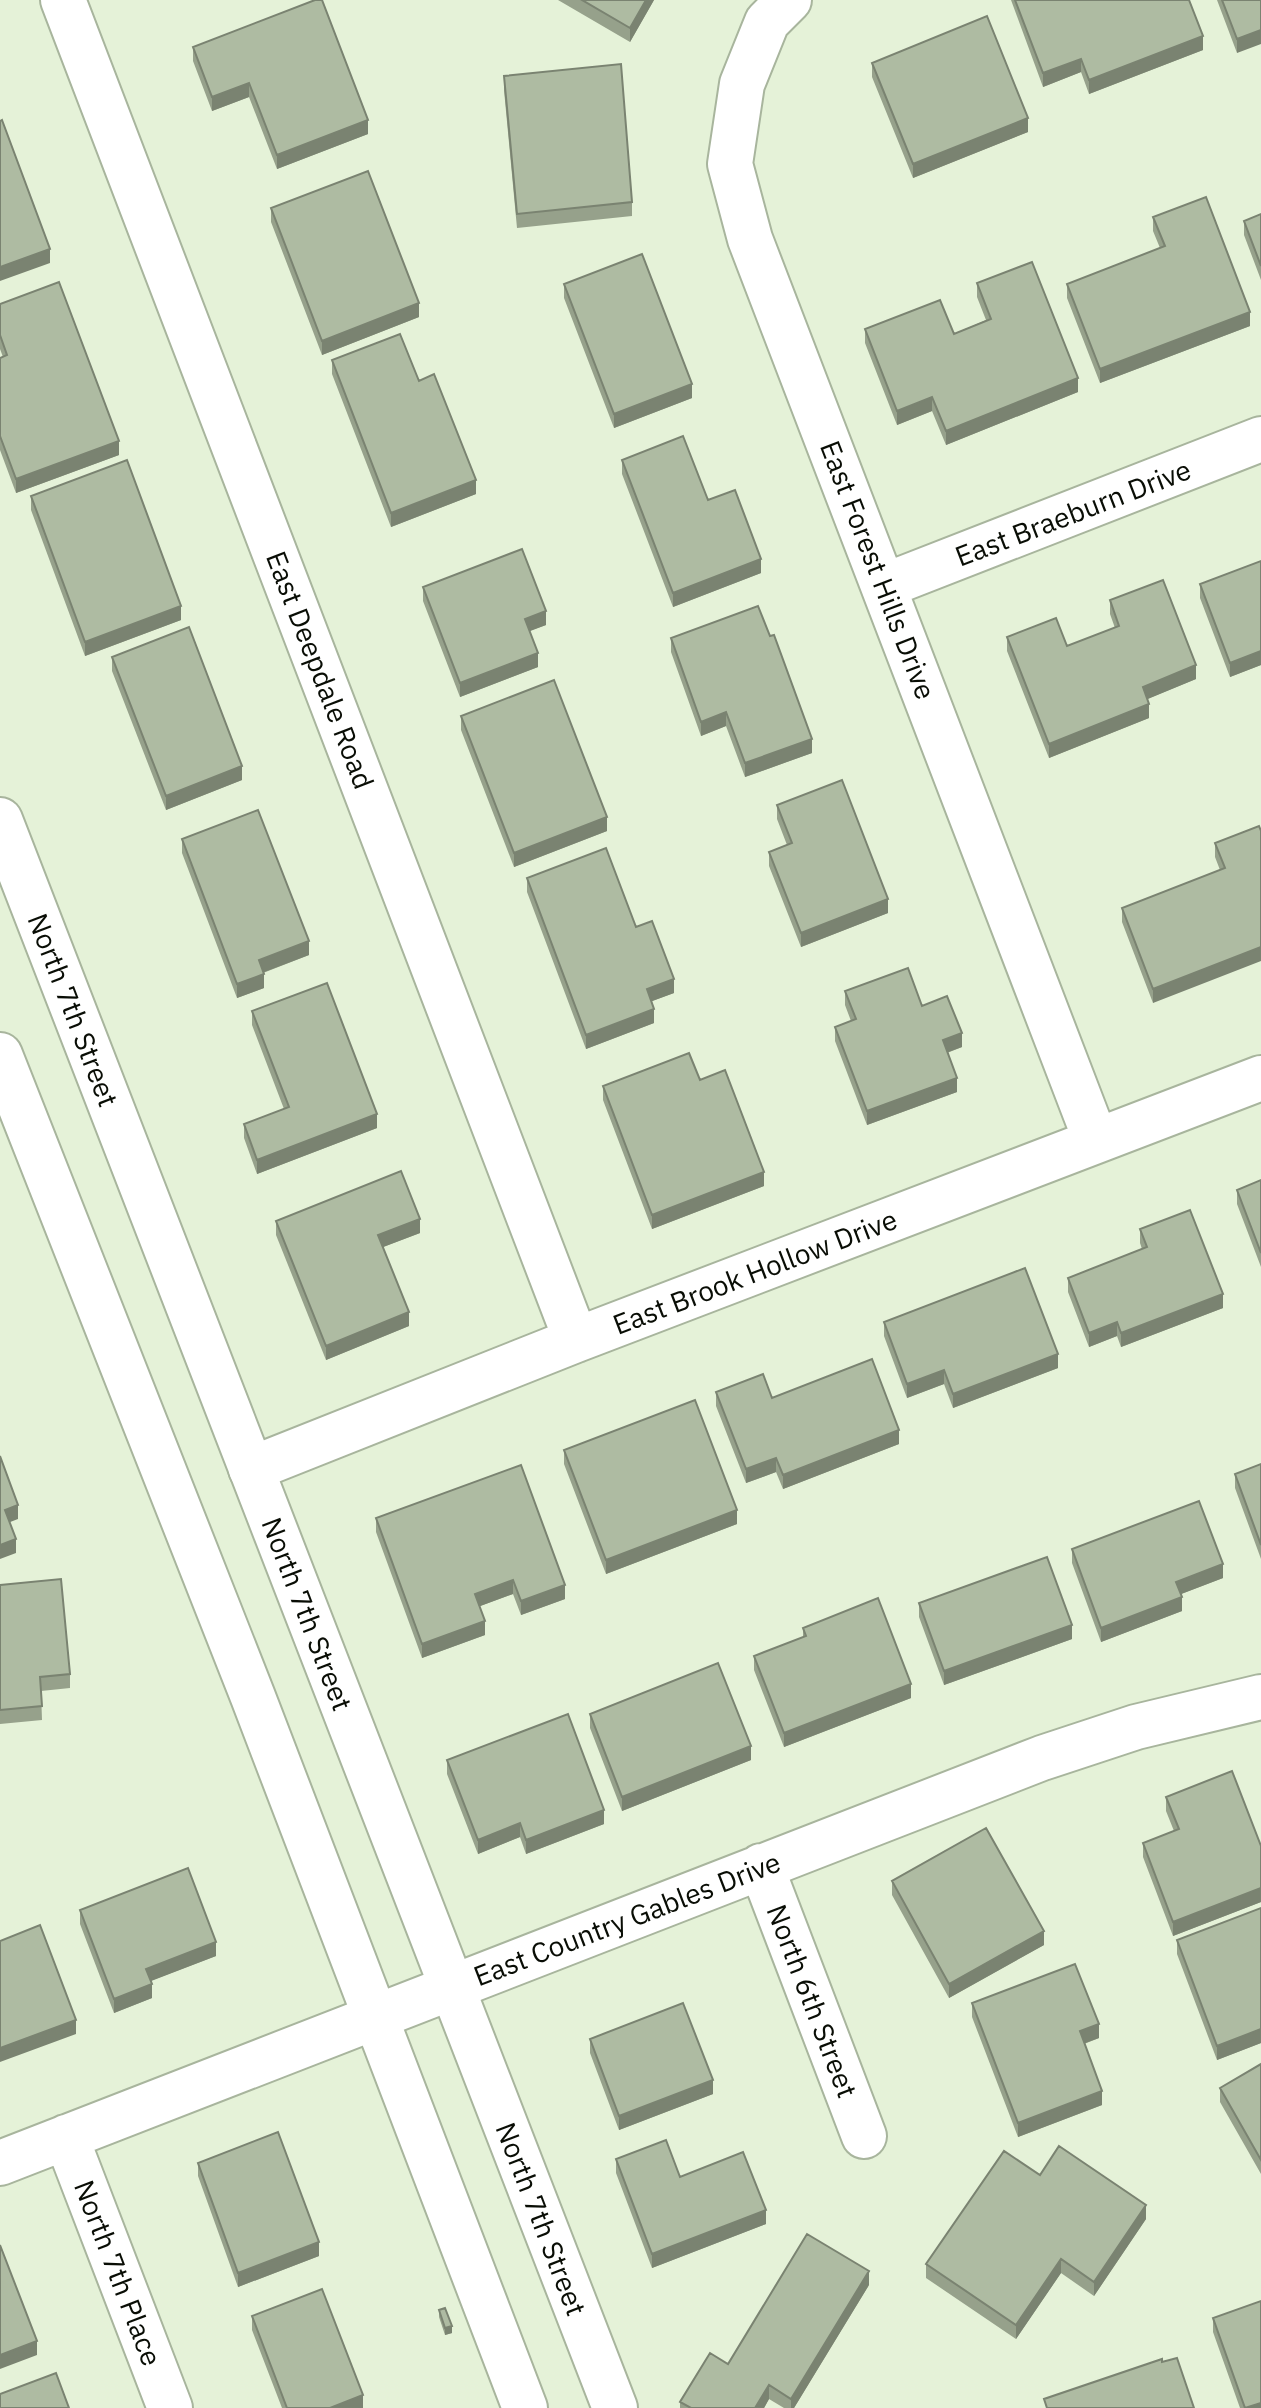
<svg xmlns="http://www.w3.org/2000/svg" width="1261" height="2408" viewBox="0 0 1261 2408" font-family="'IBM Plex Sans',sans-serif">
	<rect width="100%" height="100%" fill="#e5f2d8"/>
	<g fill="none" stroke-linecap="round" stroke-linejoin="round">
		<defs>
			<path id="minor" d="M63,0l513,1340
				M789,0l-22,22 -25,62 -12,80 20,75 346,902
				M884,586l377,-147
				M251,1469l325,-129 685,-262
				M761,1866l103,270
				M66,2137l104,271
				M0,2163l1042,-405 94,-31 125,-30"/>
			<path id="major" d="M0,820l615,1588
				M0,1055l253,642 272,711"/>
		</defs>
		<!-- minor casing -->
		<use href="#minor" stroke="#a8b59d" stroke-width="48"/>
		<!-- major casing -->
		<use href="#major" stroke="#a8b59d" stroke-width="48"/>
		<!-- minor -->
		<use href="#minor" stroke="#fff" stroke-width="44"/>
		<!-- major -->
		<use href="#major" stroke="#fff" stroke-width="44"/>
	</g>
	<!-- wall -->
	<path fill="#96a18b" d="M558,0h96l-24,42z
		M1011,0h178l14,50 -114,44 -8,-22 -38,15z
		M1217,0h44l-24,53z
		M193,47l175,87 -91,35 -28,-72 -37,14 -19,-50z
		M872,63l156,69 -115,46 -41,-101z
		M504,76l128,126v14l-115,12 -13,-138z
		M271,208l148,109 -97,38 -51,-133z
		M1261,214v66l-17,-45v-14z
		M1153,217l97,109 -150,57 -33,-85v-14l93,-36 -7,-17z
		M977,283l101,109 -132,53 -14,-34 -35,14 -32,-82v-14l89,5 32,-14 -9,-23z
		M564,284l128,114 -78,30 -50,-130z
		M0,304l119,151 -103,38 -16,-43v-92l3,-1 -3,-8z
		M332,360l87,21 57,113 -85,33 -59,-153z
		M622,460l86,40 53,73 -88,34 -51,-133z
		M31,496l150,124 -96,36 -54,-146z
		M1261,561v104l-31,12 -30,-79v-14z
		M423,587l123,38 -17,6 9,36 -78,30 -37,-96z
		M1110,600l86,79 -49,20 2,19 -100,40 -42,-107v-14l60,9 48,-18 -5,-14z
		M671,638l141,115 -67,24 -19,-51 -25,10 -30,-84z
		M112,657l130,123 -76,30 -54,-139z
		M461,716l146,115 -93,36 -53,-137z
		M777,805l111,108 -87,34 -32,-81v-14l18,-7 -10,-26z
		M1259,826l-106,177 -31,-81v-14l98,-38 -5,-13v-14z
		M182,839l127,116 -46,18 1,15 -27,10 -55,-145z
		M527,878l109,49 38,66 -22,8 2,22 -68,26 -59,-157z
		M845,991l77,15 40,41 -15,6 10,39 -90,33 -32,-84v-14l16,-6 -6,-16z
		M252,1011l125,117 -120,46 -13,-36v-14l40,-15 -32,-84z
		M603,1086l161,100 -112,43 -49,-129z
		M1261,1180v87l-24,-63v-14z
		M276,1221l144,12 -37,14 26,79 -83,34 -50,-125z
		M1140,1229l83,79 -102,39 -4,-11 -28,11 -21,-55v-14l74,-29 -2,-6z
		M884,1322l174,46 -105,40 -9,-24 -37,14 -23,-62z
		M716,1392l56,6 127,46 -116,45 -7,-17 -30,11 -30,-77z
		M564,1450l173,74 -131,50 -42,-110z
		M1261,1464v95l-26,-71v-14z
		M376,1518l189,81 -44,16 -8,-21 -33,12 5,29 -63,23 -46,-126z
		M1072,1549l151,29 -42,16 1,17 -81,31 -29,-79z
		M0,1585l70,89v14l-29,3 1,29 -42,4z
		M919,1603l153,36 -128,46 -25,-68z
		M803,1628l108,70 -127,49 -30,-77v-14l49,-19z
		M590,1714l161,46 -129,51 -32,-83z
		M447,1760l157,64 -78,30 -6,-17 -42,17 -31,-80z
		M1166,1797l95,49v56l-88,34 -30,-79v-14l31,-12 -8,-20z
		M892,1881l152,64 -95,53 -57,-103z
		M1261,1908v135l-44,17 -40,-106v-14z
		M80,1910l136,46 -66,25 2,17 -38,15 -34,-89z
		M972,2003l127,35 -15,6 18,61 -84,32 -46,-120z
		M590,2039l123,55 -94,36 -29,-77z
		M1261,2064v110l-41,-72v-14z
		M616,2159l150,65 -114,44 -36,-95z
		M198,2163l121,93 -81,31 -40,-111z
		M1040,2175l106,44 -52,77 -33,-23 -45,66 -90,-61v-14z
		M869,2285l-75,123h-10l-15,-9 -5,9h-84v-6l48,-38z
		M439,2310l13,23 -7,2 -6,-18z
		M252,2316l111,92h-81l-30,-78z
		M1213,2318l48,90h-21l-27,-76z"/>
	<!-- shaded-wall -->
	<path fill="#7a8371" d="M646,0h8l-24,42v-14z
		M1261,30v14l-24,9v-14z
		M1203,36v14l-114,44v-14z
		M1081,59v13l-38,15v-14z
		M249,83v14l-37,14v-14z
		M1028,118v14l-115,46v-14z
		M368,120v14l-91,35v-14z
		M50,249v14l-50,18v-14z
		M419,303v14l-97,38v-14z
		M1250,312v14l-150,57v-14z
		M1078,378v14l-132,53v-14z
		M692,384v14l-78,30v-14z
		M932,397v14l-35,14v-14z
		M119,441v14l-103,38v-14z
		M476,480v14l-85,33v-14z
		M761,559v14l-88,34v-14z
		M181,606v14l-96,36v-14z
		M546,611v14l-21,8v-14z
		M1261,651v14l-31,12v-14z
		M538,653v14l-78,30v-14z
		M1196,665v14l-53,22v-14z
		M1149,704v14l-100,40v-14z
		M726,712v14l-25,10v-14z
		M812,739v14l-67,24v-14z
		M242,766v14l-76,30v-14z
		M607,817v14l-93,36v-14z
		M888,899v14l-87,34v-14z
		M309,941v14l-50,19v-14z
		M1261,947v14l-108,42v-14z
		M264,974v14l-27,10v-14z
		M674,979v14l-27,10v-14z
		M654,1009v14l-68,26v-14z
		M962,1033v14l-19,7v-14z
		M957,1078v14l-90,33v-14z
		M377,1114v14l-120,46v-14z
		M764,1172v14l-112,43v-14z
		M420,1219v14l-42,16v-14z
		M1223,1294v14l-102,39v-14z
		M409,1312v14l-83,34v-14z
		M1117,1322v14l-28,11v-14z
		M1058,1354v14l-105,40v-14z
		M944,1370v14l-37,14v-14z
		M899,1430v14l-116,45v-14z
		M776,1458v14l-30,11v-14z
		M18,1505v14l-13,5v-14z
		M737,1510v14l-131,50v-14z
		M16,1539v14l-16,6v-14z
		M1223,1564v14l-47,18v-14z
		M513,1580v14l-38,14v-14z
		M565,1585v14l-44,16v-14z
		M1182,1597v14l-81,31v-14z
		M485,1621v14l-63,23v-14z
		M1072,1625v14l-128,46v-14z
		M911,1684v14l-127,49v-14z
		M751,1746v14l-129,51v-14z
		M604,1810v14l-78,30v-14z
		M520,1823v14l-42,17v-14z
		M1261,1888v14l-88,34v-14z
		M1044,1931v14l-95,53v-14z
		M216,1942v14l-70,27v-14z
		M152,1984v14l-38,15v-14z
		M76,2020v14l-76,28v-14z
		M1099,2024v14l-19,7v-14z
		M1261,2029v14l-44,17v-14z
		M713,2080v14l-94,36v-14z
		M1102,2091v14l-84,32v-14z
		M1146,2205v14l-52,77v-14z
		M766,2210v14l-114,44v-14z
		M319,2242v14l-81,31v-14z
		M1061,2259v14l-45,66v-14z
		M869,2271v14l-75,123h-3v-9z
		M452,2326v7l-7,2v-7z
		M37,2341v14l-37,14v-14z
		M769,2385v14l-5,9h-9z
		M363,2395v13h-33z
		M1261,2403v5h-16z"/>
	<!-- building -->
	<path fill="#aebba2" stroke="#7a8371" stroke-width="2" d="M315,0h7l46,120 -91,35 -28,-72 -37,14 -19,-50z
		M582,0h64l-16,28z
		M1015,0h174l14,36 -114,44 -8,-21 -38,14z
		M1222,0h39v30l-24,9z
		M987,16l41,102 -115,46 -41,-101z
		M621,64l11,138 -115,12 -13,-138z
		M2,120l48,129 -50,18v-146z
		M368,171l51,132 -97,38 -51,-133z
		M1206,197l44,115 -150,57 -33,-85 98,-38 -12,-29z
		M1261,214v52l-17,-45z
		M642,254l50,130 -78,30 -50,-130z
		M1032,262l46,116 -132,53 -14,-34 -35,14 -32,-82 75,-29 14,34 37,-15 -14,-36z
		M59,282l60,159 -103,38 -16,-43v-78l7,-3 -7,-20v-31z
		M400,334l19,47 15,-7 42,106 -85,33 -59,-153z
		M683,436l25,64 27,-10 26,69 -88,34 -51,-133z
		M127,460l54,146 -96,36 -54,-146z
		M522,549l24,62 -21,8 13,34 -78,30 -37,-96z
		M1261,561v90l-31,12 -30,-79z
		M1163,580l33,85 -53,22 6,17 -100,40 -42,-107 49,-19 11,28 52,-20 -9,-26z
		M758,606l12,30 4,-1 38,104 -67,24 -19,-51 -25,10 -30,-84z
		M189,627l53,139 -76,30 -54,-139z
		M554,680l53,137 -93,36 -53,-137z
		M842,780l46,119 -87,34 -32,-81 23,-9 -15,-38z
		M258,810l51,131 -50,19 5,14 -27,10 -55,-145z
		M1259,826l2,5v116l-108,42 -31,-81 103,-40 -10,-25z
		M606,848l30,79 16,-6 22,58 -27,10 7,20 -68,26 -59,-157z
		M908,968l14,38 25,-10 15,37 -19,7 14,38 -90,33 -32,-84 21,-8 -11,-28z
		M327,983l50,131 -120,46 -13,-36 45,-17 -37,-96z
		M689,1053l11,27 25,-10 39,102 -112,43 -49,-129z
		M401,1171l19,48 -42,16 31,77 -83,34 -50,-125z
		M1261,1180v73l-24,-63z
		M1190,1210l33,84 -102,39 -4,-11 -28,11 -21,-55 79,-31 -7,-18z
		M1025,1268l33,86 -105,40 -9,-24 -37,14 -23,-62z
		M872,1359l27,71 -116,45 -7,-17 -30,11 -30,-77 47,-18 9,24z
		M695,1400l42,110 -131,50 -42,-110z
		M0,1456l18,49 -13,5 11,29 -16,6z
		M1261,1464v81l-26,-71z
		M521,1465l44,120 -44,16 -8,-21 -38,14 10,27 -63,23 -46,-126z
		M1199,1501l24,63 -47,18 6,15 -81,31 -29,-79z
		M1047,1557l25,68 -128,46 -25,-68z
		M61,1579l9,95 -30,3 2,29 -42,4v-125z
		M878,1598l33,86 -127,49 -30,-77 52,-20 -3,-8z
		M718,1663l33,83 -129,51 -32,-83z
		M568,1714l36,96 -78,30 -6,-17 -42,17 -31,-80z
		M1232,1771l29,75v42l-88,34 -30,-79 36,-14 -13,-32z
		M986,1828l58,103 -95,53 -57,-103z
		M188,1868l28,74 -70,27 6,15 -38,15 -34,-89z
		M1261,1908v121l-44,17 -40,-106z
		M40,1925l36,95 -76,28v-107z
		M1075,1964l24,60 -19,7 22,60 -84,32 -46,-120z
		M683,2003l30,77 -94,36 -29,-77z
		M1261,2064v96l-41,-72z
		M278,2132l41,110 -81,31 -40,-110z
		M666,2140l14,37 63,-25 23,58 -114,44 -36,-95z
		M1059,2146l87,59 -52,77 -33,-23 -45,66 -90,-61 78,-113 36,24z
		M807,2234l62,37 -78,128 -22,-14 -14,23h-64l-11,-6 30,-49 18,11z
		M0,2245l37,96 -37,14z
		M322,2289l41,106 -33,13h-43l-35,-92z
		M1261,2301v102l-16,5 -32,-90z
		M445,2308l7,18 -7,2 -6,-18z
		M1177,2358l17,50h-147l-3,-9 118,-40v3z
		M56,2373l13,35h-69v-14z"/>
	<g text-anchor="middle" stroke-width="6" stroke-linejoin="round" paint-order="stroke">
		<!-- street labels -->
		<g font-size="28" fill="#090d05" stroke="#fff">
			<text transform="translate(1073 513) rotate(-21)" y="10">East Braeburn Drive</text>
			<text transform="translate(878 570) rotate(69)" y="10">East Forest Hills Drive</text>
			<text transform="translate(320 670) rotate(69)" y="10">East Deepdale Road</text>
			<text transform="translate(73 1010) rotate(69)" y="10">North 7th Street</text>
			<text transform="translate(755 1272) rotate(-21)" y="10">East Brook Hollow Drive</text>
			<text transform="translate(307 1614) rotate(69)" y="10">North 7th Street</text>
			<text transform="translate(627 1919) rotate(-21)" y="10">East Country Gables Drive</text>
			<text transform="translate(812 2001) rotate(69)" y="10">North 6th Street</text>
			<text transform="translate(541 2219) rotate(69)" y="10">North 7th Street</text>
			<text transform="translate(118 2273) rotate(69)" y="10">North 7th Place</text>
		</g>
	</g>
</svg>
